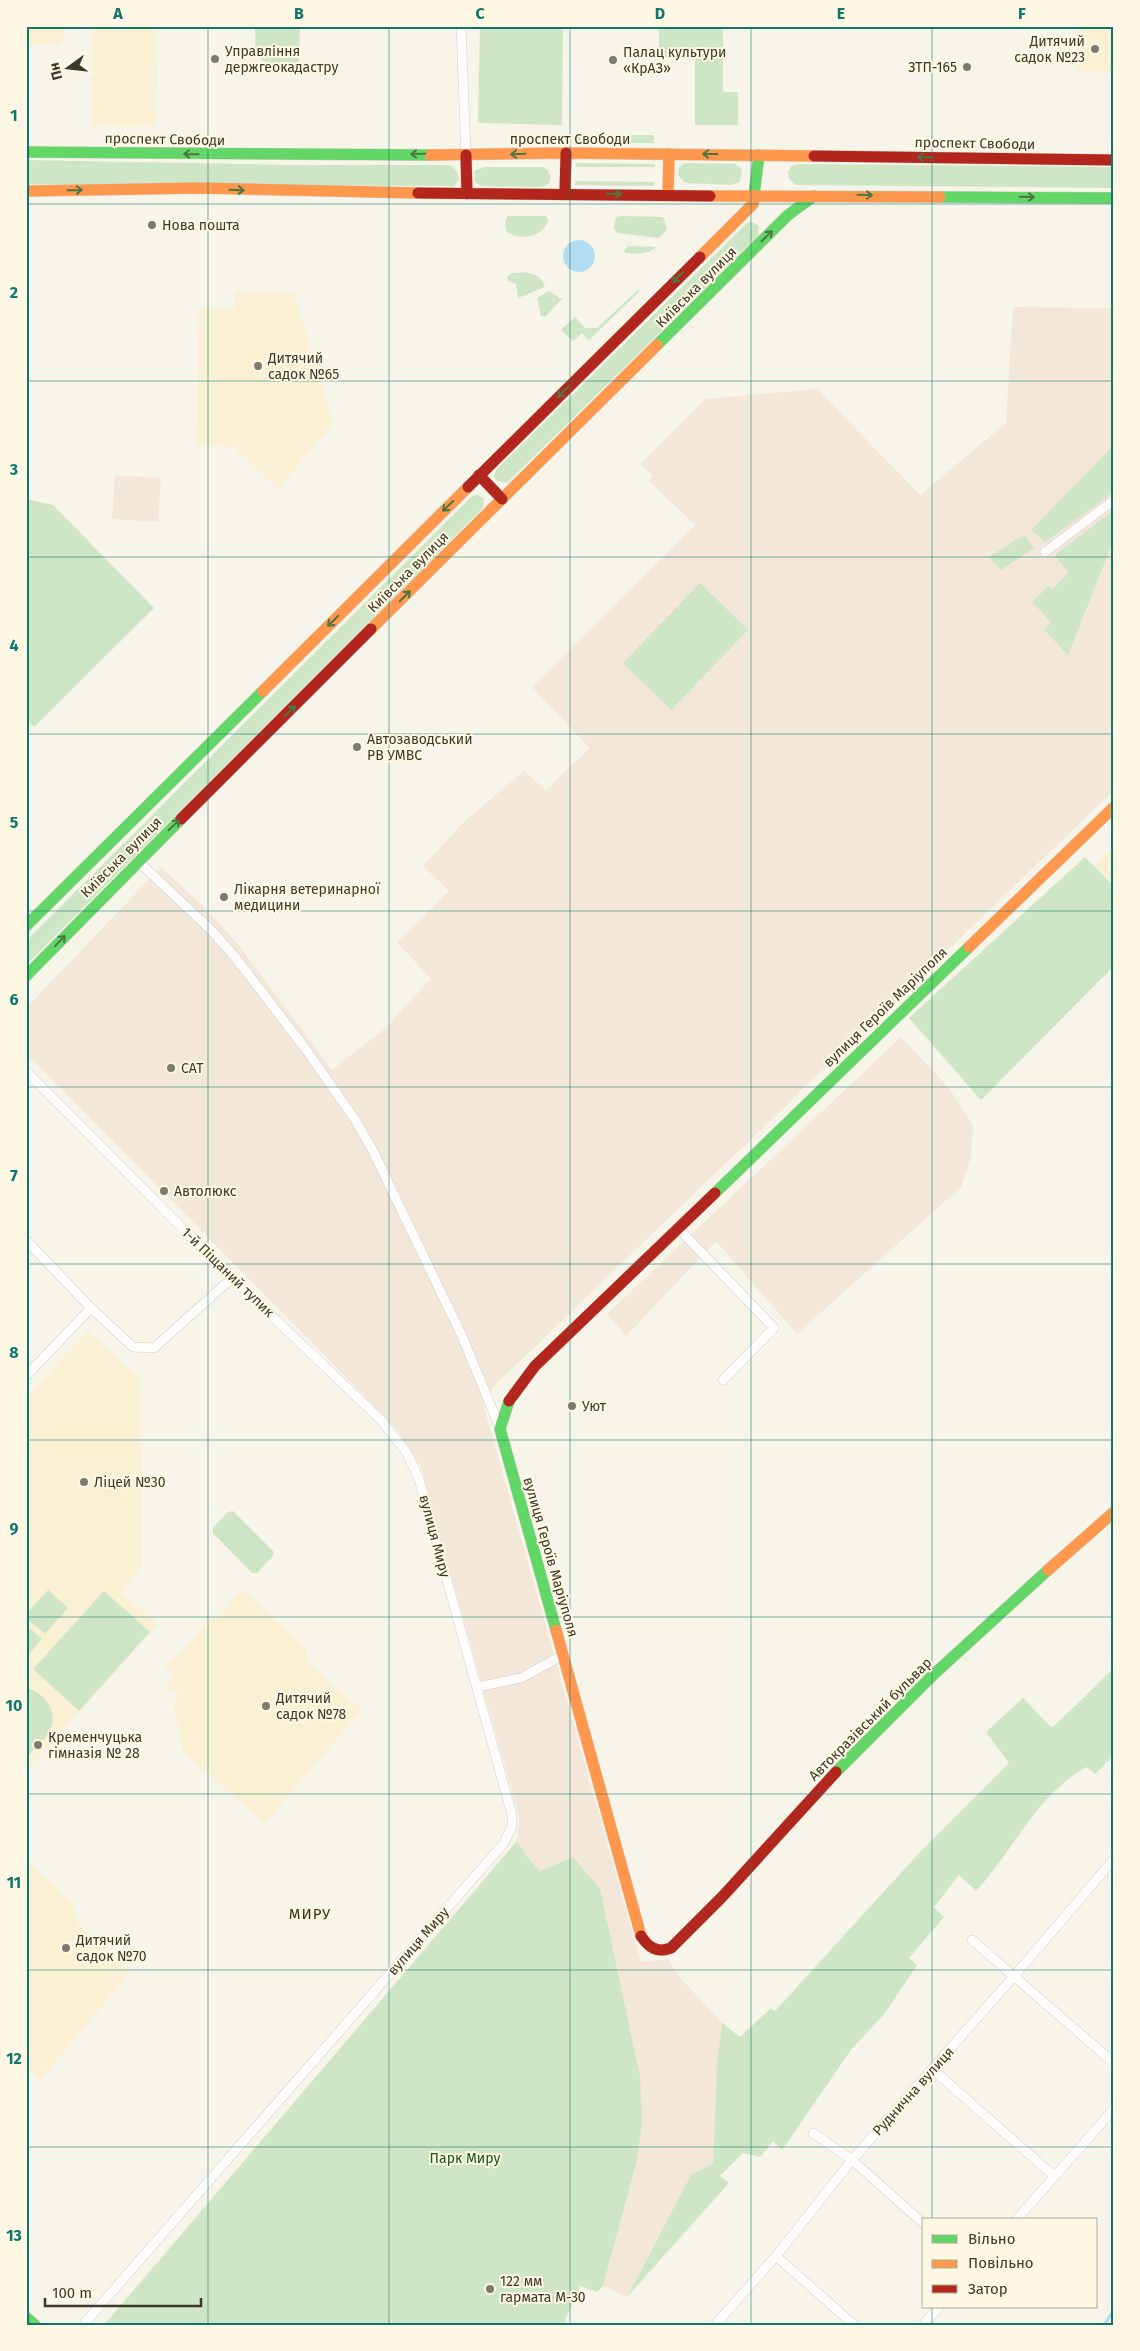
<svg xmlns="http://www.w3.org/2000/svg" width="1140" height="2351" viewBox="0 0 1140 2351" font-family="'Fira Sans',sans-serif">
	<rect width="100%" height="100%" fill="#f7f4e9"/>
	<!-- built -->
	<path fill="#faf1d5" d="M27,26h43l-4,3 -6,15 -33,1z
		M92,26h65l-1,100h-64z
		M1078,26h36v45h-38z
		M235,292l59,1 39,131 -55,65 -44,-42 -37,-1 2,-138 35,1z
		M1114,846v38l-19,-19z
		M88,1331l53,48 1,187 -21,26 37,32 -132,147v-374z
		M245,1592l60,55 4,17 53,46 -97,113 -82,-71 -10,-50 5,-1 -2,-10 -5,1 -3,-12 5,-2 -2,-9 -5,1 -1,-6 16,-11 30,-35 8,-1 19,-22z
		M26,1860l46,42 7,23 52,47 -92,109 -13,-12z"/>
	<!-- industrial -->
	<path fill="#f2e7d9" d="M1013,307l101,1v482l-620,596 -11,18 158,558 28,-3 6,13 47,51 -5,42 -4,100 -56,74 -30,58 -24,-11 33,-122 4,-88 -40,-188 -27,-31 -33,14 -12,-13 -11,-17 2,-25 -98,-349 -26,-40 -369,-374v-45l135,-141 42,39 34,37 95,127 60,-47 -1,-2 40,-42 -34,-37 52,-51 -26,-25 42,-45 59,-50 22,19 44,-42 -58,-61 163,-162 -46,-44 4,-6 -13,-11 65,-65 112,-10 103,106 86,-72z
		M115,475l46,3 -3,44 -46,-3z
		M901,1037l48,51 24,37 -2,31 -10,31 -164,147 -81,-93 -90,95 -19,-22z"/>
	<!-- green -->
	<path fill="#cee6c5" d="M255,26h45l-1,36c-6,3 -13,2 -20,2 -28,-1 -23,-14 -24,-38z
		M480,26h83l-1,99 -84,-2z
		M659,26h64v66h15v33h-43v-67l-36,-1z
		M576,135h25v8h-25z
		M629,135h25v8h-25z
		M26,160l265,5h159l7,6 2,8 -5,7 -428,-2z
		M576,163l79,1v3h-79z
		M685,163l50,1 6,4 1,7 -3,7 -7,3 -47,-2 -7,-8 1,-7z
		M799,164l315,3v21l-318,-3 -7,-6 -1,-7 3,-6z
		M484,167h58l6,3 3,8 -3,6 -6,3 -61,-1 -6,-4 -1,-11z
		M575,181l79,1v4l-79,-1z
		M508,216h38l2,5c-5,17 -30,20 -42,10l-1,-10z
		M620,216l43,1 4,12 -8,9 -42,-5 -3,-6 2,-10z
		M752,222l7,4 -1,10 -251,247 -10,-2 -3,-5 2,-6 251,-247z
		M628,246l27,1v1c-7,6 -22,7 -31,4z
		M512,273c14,-1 28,-2 33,14l-27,11 -2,-14 -8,-3 -1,-5z
		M638,290l2,1 -51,49 -7,-7 -9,8 -12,-11 14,-13 10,11h12z
		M549,291l13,8 -17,18 -4,-1 -4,-18z
		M1114,445v44l-8,9 -61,44 -14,-12z
		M477,494l7,5 -1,9 -457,457v-24l446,-445z
		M26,499l27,6 101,103 -120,119 -8,-8z
		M1114,510v29l-46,116 -24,-25 7,-8 -19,-20 17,-16 3,3 16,-16 -13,-18z
		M1025,536l9,12 -33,22 -12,-13 31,-20z
		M700,583l48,47 -77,80 -48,-47z
		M1085,857l29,29v80l-133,134 -72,-82z
		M233,1511l40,40 1,4 -17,18h-5l-39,-40v-5l15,-16z
		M48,1590l20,18 -23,26 -19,-16v-4z
		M104,1591l46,41 -71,79 -46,-42z
		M26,1625l16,14 -16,18z
		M1114,1668v87l-19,19 -8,-7c-50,26 -74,85 -111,124l-17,-16 -25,32 10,10 -35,41 8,7 -32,48 -34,37 -69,100 -9,-9 -13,16 -17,-4 -23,23 9,7 -102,114 64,-122 22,-11 4,-99 5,-42 18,14 31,-29 4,3 146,-160 88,-88 -23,-31 37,-34 29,30z
		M26,1688c20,5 35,26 22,46 -6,8 -15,16 -22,24z
		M517,1841l11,17 12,13 33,-14 27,31 40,188 2,48 -6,40 -33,122 -6,6 -17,-6 -17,39h-459z"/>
	<!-- water -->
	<path fill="#b4ddf1" d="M563 256a16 16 0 1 1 32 0a16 16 0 1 1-32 0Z"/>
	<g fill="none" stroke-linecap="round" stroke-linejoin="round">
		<!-- stream -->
		<path stroke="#b4ddf1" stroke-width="3" d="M1104,2325l10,-15"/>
		<defs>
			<path id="street" d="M461,26l5,129
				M1045,552l69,-52
				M138,861l74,70 23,26 70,91 51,73 17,30 89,185 38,92
				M26,1071l206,207 149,142 26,33 12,26 93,336v11l-8,17 -421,482
				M678,1228l96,100 -51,52
				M26,1240l65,68 42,39 21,1 78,-70
				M26,1376l65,-68
				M477,1687l44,-9 42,-23
				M972,1940l142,123
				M932,2069l122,107
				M813,2133l39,27 72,64
				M1016,2220l98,-111
				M776,2256l78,69
				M715,2325l61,-69 76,-96 163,-185 99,-116
				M923,2325l16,-18"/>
			<path id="fast" d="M26,152l404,3
				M754,195l5,-40
				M940,197l174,1
				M657,345l131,-130 26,-19
				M26,926l237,-235
				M26,976l155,-157
				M715,1193l254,-246
				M509,1401l-9,28 56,201
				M836,1772l96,-96 116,-106
				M26,2317l9,8"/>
			<path id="slow" d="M430,155l136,-2 248,3
				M26,191l173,-3 219,5
				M668,195l1,-41
				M710,196l230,1
				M700,257l53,-53 1,-9
				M371,629l286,-284
				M263,691l205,-204
				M969,947l145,-140
				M1048,1570l66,-58
				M556,1630l85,306"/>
			<path id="jam" d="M466,155l1,39
				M814,156l300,4
				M418,193l292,3
				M565,193l1,-40
				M479,475l23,24
				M468,487l232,-230
				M181,819l190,-190
				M509,1401l26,-35 180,-173
				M641,1936c8,12 16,17 30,12l52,-52 113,-124"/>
		</defs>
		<!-- street casing -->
		<use href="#street" stroke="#d3cfc4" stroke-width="10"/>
		<!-- fast casing -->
		<use href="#fast" stroke="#d3cfc4" stroke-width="12"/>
		<!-- slow casing -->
		<use href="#slow" stroke="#d3cfc4" stroke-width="12"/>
		<!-- jam casing -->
		<use href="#jam" stroke="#d3cfc4" stroke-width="12"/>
		<!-- street -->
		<use href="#street" stroke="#fefdfc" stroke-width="9"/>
		<!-- fast -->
		<use href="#fast" stroke="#63d668" stroke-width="11"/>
		<!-- slow -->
		<use href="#slow" stroke="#ff974d" stroke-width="11"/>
		<!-- jam -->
		<use href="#jam" stroke="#b3261e" stroke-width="11"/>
	</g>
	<!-- one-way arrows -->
	<defs><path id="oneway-shaft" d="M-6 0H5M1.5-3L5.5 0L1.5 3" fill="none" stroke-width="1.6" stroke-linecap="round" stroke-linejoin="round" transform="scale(1.25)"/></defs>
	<g stroke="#4c7743">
		<use href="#oneway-shaft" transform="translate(191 154) rotate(-179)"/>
		<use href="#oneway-shaft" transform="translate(418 154) rotate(179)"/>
		<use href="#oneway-shaft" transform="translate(518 154) rotate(178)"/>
		<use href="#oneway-shaft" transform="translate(710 154) rotate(-180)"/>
		<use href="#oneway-shaft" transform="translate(925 157) rotate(-179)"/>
		<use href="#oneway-shaft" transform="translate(75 190) rotate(-1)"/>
		<use href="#oneway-shaft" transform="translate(237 190) rotate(2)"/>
		<use href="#oneway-shaft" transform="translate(614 194) rotate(1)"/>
		<use href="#oneway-shaft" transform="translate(865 195) rotate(1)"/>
		<use href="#oneway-shaft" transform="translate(1027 197) rotate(1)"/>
		<use href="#oneway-shaft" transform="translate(767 236) rotate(-45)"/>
		<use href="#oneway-shaft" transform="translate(678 277) rotate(135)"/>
		<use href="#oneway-shaft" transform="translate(563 392) rotate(135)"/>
		<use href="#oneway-shaft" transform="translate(448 506) rotate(135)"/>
		<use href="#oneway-shaft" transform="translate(405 596) rotate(-45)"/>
		<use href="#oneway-shaft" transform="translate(333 621) rotate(135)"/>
		<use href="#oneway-shaft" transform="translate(290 711) rotate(-45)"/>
		<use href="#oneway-shaft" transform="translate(174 825) rotate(-44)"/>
		<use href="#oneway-shaft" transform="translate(60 941) rotate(-46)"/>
	</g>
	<!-- grid -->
	<path fill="none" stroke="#0f766e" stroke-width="1" stroke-opacity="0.55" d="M208,26v2299M389,26v2299M570,26v2299M751,26v2299M932,26v2194M26,204h1088M26,381h1088M26,557h1088M26,734h1088M26,911h1088M26,1087h1088M26,1264h1088M26,1440h1088M26,1617h1088M26,1794h1088M26,1970h1088M26,2147h1088M932,2307v18"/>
	<!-- markers -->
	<g fill="#7e7a6e" stroke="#fdf7e3" stroke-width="2">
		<circle cx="1095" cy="49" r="5"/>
		<circle cx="215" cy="59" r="5"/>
		<circle cx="613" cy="60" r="5"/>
		<circle cx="967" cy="67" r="5"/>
		<circle cx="152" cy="225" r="5"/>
		<circle cx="258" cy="366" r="5"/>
		<circle cx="357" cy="747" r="5"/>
		<circle cx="224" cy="897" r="5"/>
		<circle cx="171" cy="1068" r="5"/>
		<circle cx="164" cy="1191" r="5"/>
		<circle cx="572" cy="1406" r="5"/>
		<circle cx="84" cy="1482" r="5"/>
		<circle cx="266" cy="1706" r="5"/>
		<circle cx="38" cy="1745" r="5"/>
		<circle cx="66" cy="1948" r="5"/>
		<circle cx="490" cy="2289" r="5"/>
	</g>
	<g text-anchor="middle" stroke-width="4" stroke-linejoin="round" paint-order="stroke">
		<!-- poi labels -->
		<g font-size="14" fill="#3d382b" stroke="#fdf7e3" text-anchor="start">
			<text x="1085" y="46" text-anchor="end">Дитячий<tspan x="1085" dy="16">садок №23</tspan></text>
			<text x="225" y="56">Управлiння<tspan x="225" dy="16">держгеокадастру</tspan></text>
			<text x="623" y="57">Палац культури<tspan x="623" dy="16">«КрАЗ»</tspan></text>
			<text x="957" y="72" text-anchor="end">ЗТП-165</text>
			<text x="162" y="230">Нова пошта</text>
			<text x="268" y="363">Дитячий<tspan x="268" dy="16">садок №65</tspan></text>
			<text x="367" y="744">Автозаводський<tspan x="367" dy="16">РВ УМВС</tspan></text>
			<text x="234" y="894">Лікарня ветеринарної<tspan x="234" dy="16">медицини</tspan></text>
			<text x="181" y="1073">САТ</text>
			<text x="174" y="1196">Автолюкс</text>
			<text x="582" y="1411">Уют</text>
			<text x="94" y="1487">Ліцей №30</text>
			<text x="276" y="1703">Дитячий<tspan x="276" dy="16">садок №78</tspan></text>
			<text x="48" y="1742">Кременчуцька<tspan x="48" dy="16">гімназія № 28</tspan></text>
			<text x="76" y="1945">Дитячий<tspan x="76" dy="16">садок №70</tspan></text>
			<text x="500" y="2286">122 мм<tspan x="500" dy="16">гармата М-30</tspan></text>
		</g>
		<!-- street labels -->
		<g font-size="14" fill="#3d382b" stroke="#fdf7e3">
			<text transform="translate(165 139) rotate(1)" y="5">проспект Свободи</text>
			<text x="570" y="144">проспект Свободи</text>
			<text transform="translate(975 143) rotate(1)" y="5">проспект Свободи</text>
			<text transform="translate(696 287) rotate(-45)" y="5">Київська вулиця</text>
			<text transform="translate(408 572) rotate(-45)" y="5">Київська вулиця</text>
			<text transform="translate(121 857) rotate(-45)" y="5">Київська вулиця</text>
			<text transform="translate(885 1007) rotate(-44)" y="5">вулиця Героїв Маріуполя</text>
			<text transform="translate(228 1272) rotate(44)" y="5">1-й Піщаний тупик</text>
			<text transform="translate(435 1536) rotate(75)" y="5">вулиця Миру</text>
			<text transform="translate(551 1557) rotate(74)" y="5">вулиця Героїв Маріуполя</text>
			<text transform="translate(870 1719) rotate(-45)" y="5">Автокразівський бульвар</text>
			<text transform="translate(418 1941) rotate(-49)" y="5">вулиця Миру</text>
			<text transform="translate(913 2091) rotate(-48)" y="5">Руднична вулиця</text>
		</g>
		<!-- park labels -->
		<g font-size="14" fill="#11590d" stroke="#fdf7e3">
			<text x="465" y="2163">Парк Миру</text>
		</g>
		<!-- neighbourhood labels -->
		<g font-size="15" letter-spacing="1" fill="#3b3216" stroke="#fdf7e3">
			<text x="310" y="1919">МИРУ</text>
		</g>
	</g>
	<!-- border -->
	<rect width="1140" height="2351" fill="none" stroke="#fdf7e3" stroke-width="55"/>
	<!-- legend -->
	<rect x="922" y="2218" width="175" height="90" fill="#fdf7e3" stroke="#b0ab99"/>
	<rect x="932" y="2235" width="25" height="8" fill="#63d668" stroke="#b0ab99"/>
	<text x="968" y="2244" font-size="15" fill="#3d382b">Вільно</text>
	<rect x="932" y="2260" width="25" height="8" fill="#ff974d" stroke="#b0ab99"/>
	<text x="968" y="2268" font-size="15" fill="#3d382b">Повільно</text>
	<rect x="932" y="2285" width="25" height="8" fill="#b3261e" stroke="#b0ab99"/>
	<text x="968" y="2294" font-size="15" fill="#3d382b">Затор</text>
	<!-- north arrow -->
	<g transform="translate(68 68) rotate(255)" stroke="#fdf7e3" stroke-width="4" paint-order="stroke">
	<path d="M0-4L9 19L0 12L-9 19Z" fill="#3d382b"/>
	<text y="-8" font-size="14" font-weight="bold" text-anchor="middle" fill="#3d382b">Пн</text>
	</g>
	<!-- scale -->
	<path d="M45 2298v8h156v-8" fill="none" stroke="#3d382b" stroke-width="2.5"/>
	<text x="52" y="2298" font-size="15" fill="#3d382b" stroke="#fdf7e3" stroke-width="4" paint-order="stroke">100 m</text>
	<rect x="28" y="28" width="1084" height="2296" fill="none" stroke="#0f766e" stroke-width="2"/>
	<g font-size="16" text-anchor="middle" font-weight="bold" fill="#0f766e">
		<text x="118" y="19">A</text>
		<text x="299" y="19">B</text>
		<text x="480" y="19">C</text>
		<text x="660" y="19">D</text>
		<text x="841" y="19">E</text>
		<text x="1022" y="19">F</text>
		<text x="14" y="121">1</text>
		<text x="14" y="298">2</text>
		<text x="14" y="475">3</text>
		<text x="14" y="651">4</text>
		<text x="14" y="828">5</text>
		<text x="14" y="1005">6</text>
		<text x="14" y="1181">7</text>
		<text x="14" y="1358">8</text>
		<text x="14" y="1534">9</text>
		<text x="14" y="1711">10</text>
		<text x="14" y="1888">11</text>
		<text x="14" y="2064">12</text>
		<text x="14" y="2241">13</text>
	</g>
</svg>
